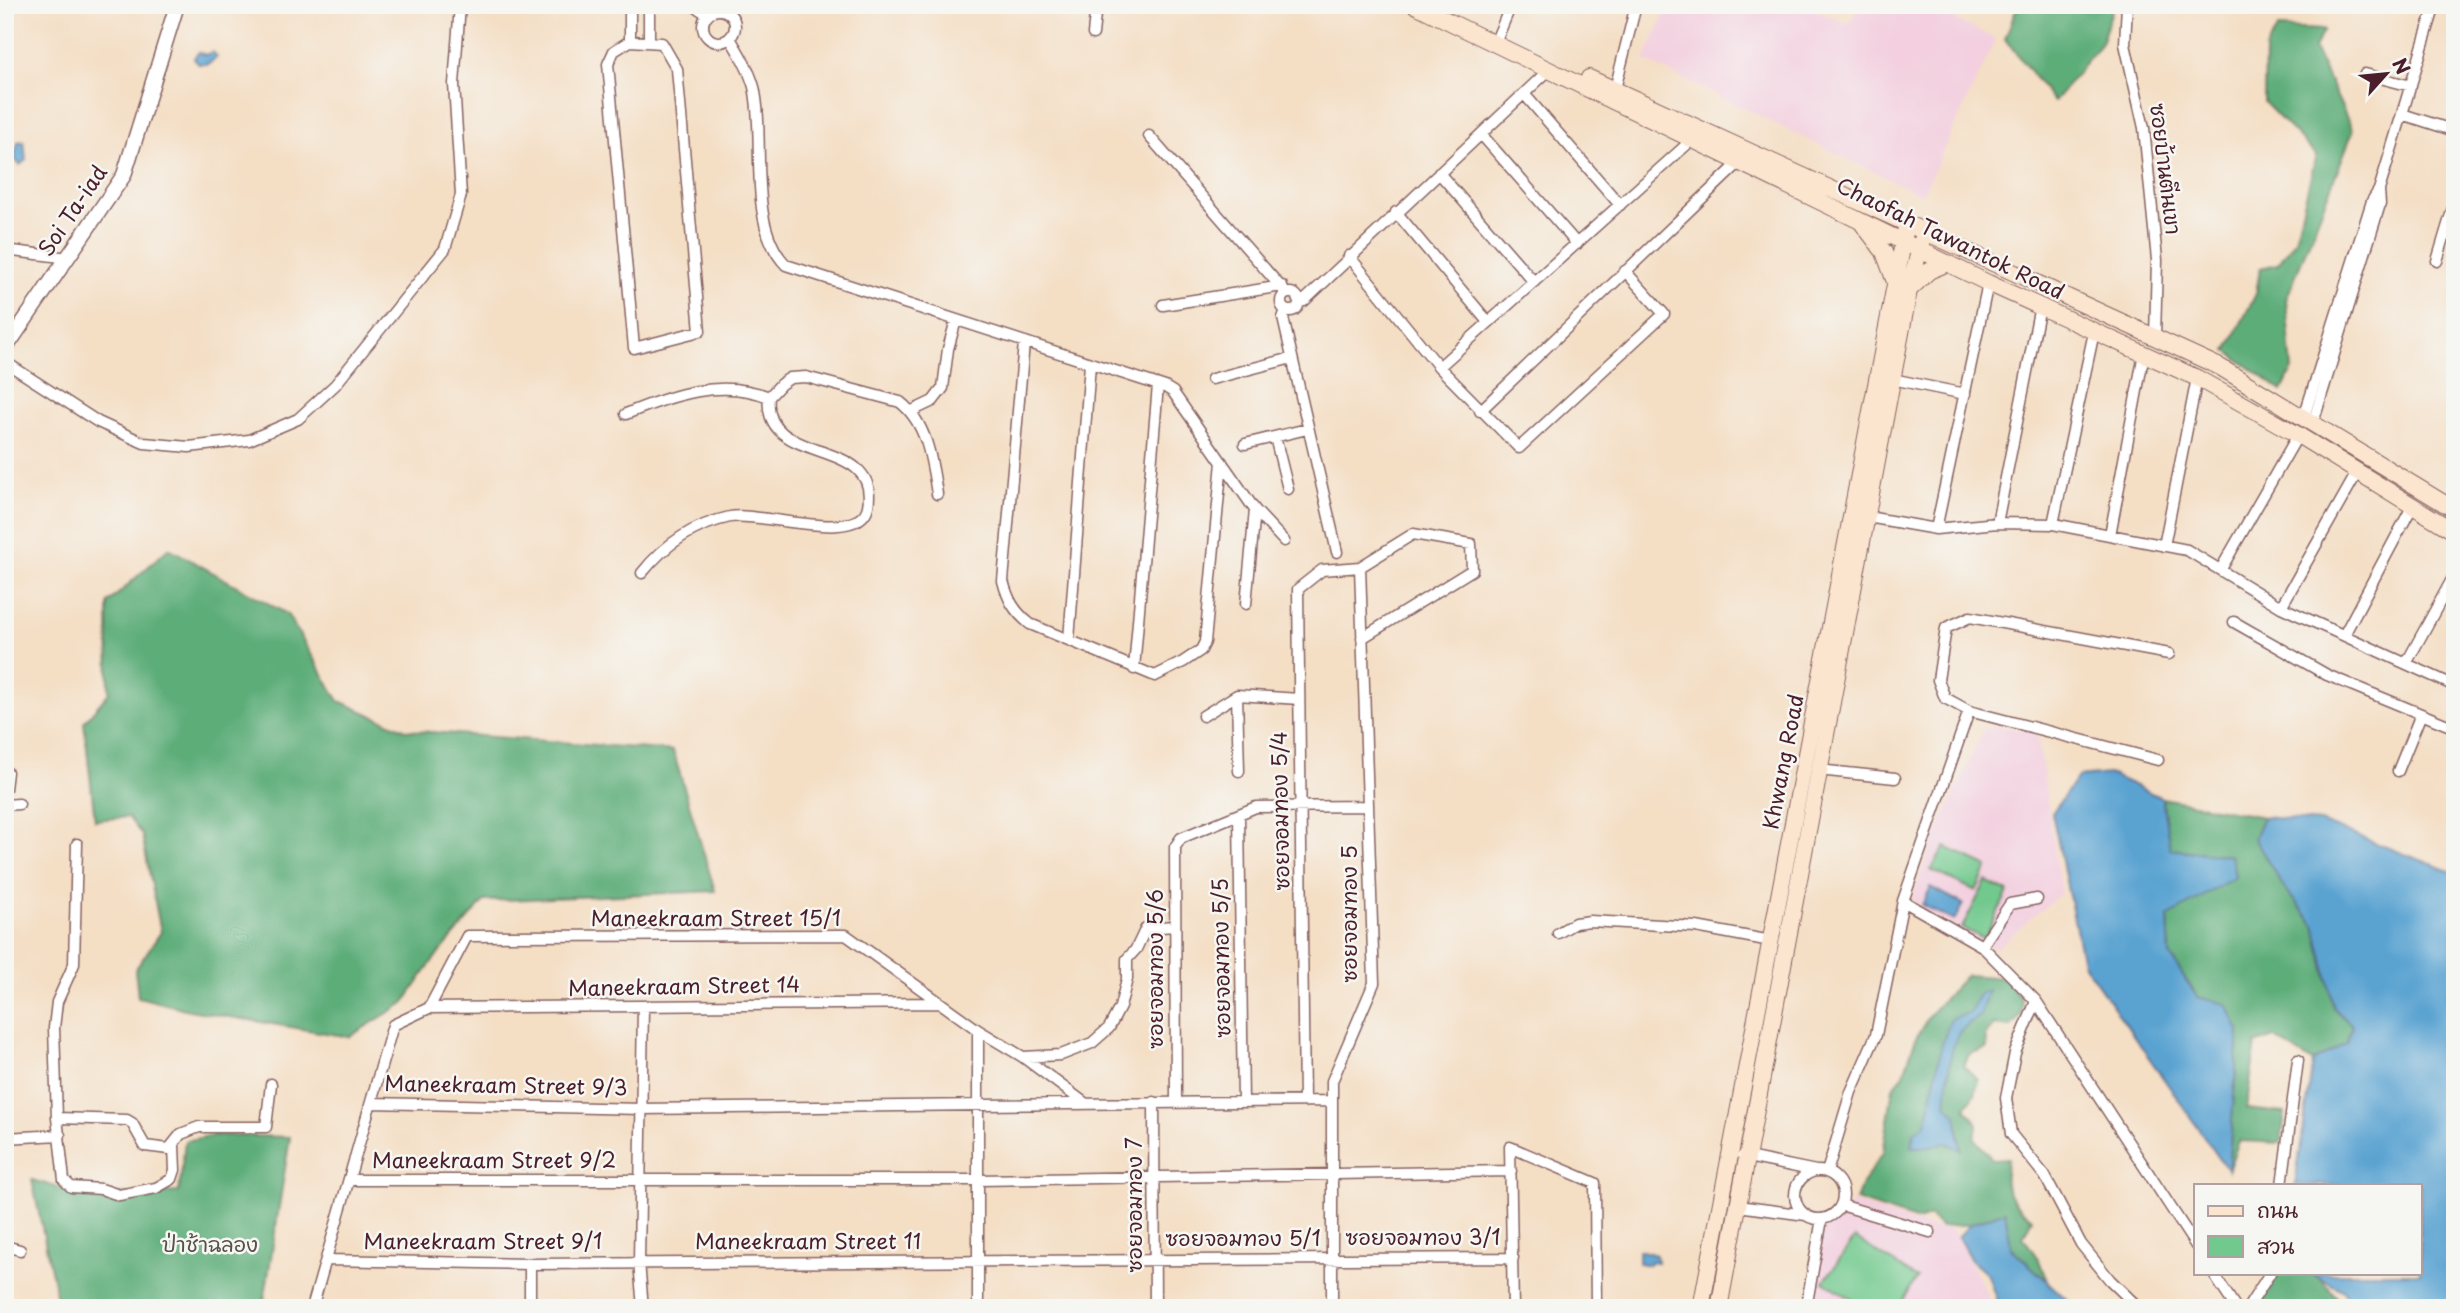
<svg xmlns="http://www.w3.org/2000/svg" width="2460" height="1313" viewBox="0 0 2460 1313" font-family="'Playpen Sans','Playpen Sans Thai',sans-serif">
	<rect width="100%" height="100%" fill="#f6f6f2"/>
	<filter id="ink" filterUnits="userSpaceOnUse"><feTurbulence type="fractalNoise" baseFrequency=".0143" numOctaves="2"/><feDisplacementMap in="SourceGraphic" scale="14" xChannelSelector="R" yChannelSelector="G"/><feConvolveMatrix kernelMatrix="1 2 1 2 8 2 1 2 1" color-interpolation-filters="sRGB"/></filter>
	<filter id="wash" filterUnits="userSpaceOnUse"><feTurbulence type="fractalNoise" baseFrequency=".00686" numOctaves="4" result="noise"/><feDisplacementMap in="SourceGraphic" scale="28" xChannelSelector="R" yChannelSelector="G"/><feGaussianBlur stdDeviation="1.57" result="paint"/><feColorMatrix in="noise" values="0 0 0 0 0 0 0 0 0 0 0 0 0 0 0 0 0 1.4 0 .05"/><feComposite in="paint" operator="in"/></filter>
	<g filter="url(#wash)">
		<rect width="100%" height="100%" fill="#f4dec4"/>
		<!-- built -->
		<path fill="#f3cfdf" d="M1669,5h80l10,5 3,-5h41l46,19 10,-19h66l71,34 -74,156 -278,-135z
			M1995,726l42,5 24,162 -66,56 -67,-35 -16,-15 18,-52 54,-118z
			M1853,1202l71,24 29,4 41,78h-185l16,-86 11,-3z"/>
		<!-- green -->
		<path fill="#72c98e" stroke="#5e745c" stroke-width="2" d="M1945,847l43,20 -12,24 -45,-21z
			M1986,881l22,11 -24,47 -22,-11z
			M1855,1238l62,40 -19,30h-33l-41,-27z"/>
		<!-- forest -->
		<path fill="#5dad79" stroke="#546652" stroke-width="2" fill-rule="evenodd" d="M2018,5h96l-13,38 -47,59 -49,-63z
			M2278,28l46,2 -10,18 39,83 -67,169 6,70 -10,21 -55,-40 29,-57 4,-26 18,-4 17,-24 21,-85 -52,-53 1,-53z
			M169,548l118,66 52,87 67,29 267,21 42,140 -231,10 -50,58 -30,44 -55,34 -160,-27 -51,-13 -3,-27 26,-38 -19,-97 -14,-18 -33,3 -11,-98 25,-29 -1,-90z
			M2162,798l101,19 -9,21 32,53 29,34 19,83 18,17 -5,18 -34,19 -40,-25 -17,7 -10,65 39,4 -4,30 -42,-2 -11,30 11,-140 -42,-34 -27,-42 -2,-39 67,-39 -4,-21 -61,-7z
			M1966,975l40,3 16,23 -1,14 -11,12 -16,-2 -9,10 2,13 -18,6 -5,12 14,14 -3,14 -10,14 13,16 -4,13 18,22 16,-1c-7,31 0,42 24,61l-9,18 16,23 8,21 -36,-33 -6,-37 -35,13 -29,3 -11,-11 -12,5 -62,-21 7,-18 20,-29 10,-65 10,-12 13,-38 14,-24zM1979,994l1,22c-37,19 -31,52 -34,89l10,9 5,35 -16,-7 -16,5 -14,-14 11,-8 16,-80 9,-26 19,-6z
			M214,1135l76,2 -27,171h-204l-27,-128 55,16 92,-4 6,-51z
			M2275,1273h40l32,35h-88z"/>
		<!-- water -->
		<path fill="#5aa3d1" stroke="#52617e" stroke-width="2" d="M199,52l6,3 8,-3 4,5 -9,7h-9l-5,-6z
			M24,141l2,19 -6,5 -6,-6 4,-17z
			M2109,774l53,24 8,51 61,7 4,21 -67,40 2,38 27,42 30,7 12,27 -11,140 -145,-208 -31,-150 26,-36z
			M2263,817l57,5 135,51v435h-103l-8,-17 -33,-18h109v-88h-125l18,-123 34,-19 5,-18 -18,-17 -19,-83 -29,-34 -32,-53z
			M1931,887l32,17 -9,17 -32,-16z
			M1988,990l-8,26c-37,20 -29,51 -34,88l10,10 5,36 -16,-8 -16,5h-17l2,-15 12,-8 16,-80 9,-25 19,-6 9,-19z
			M2005,1211l6,37 65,60h-77l-11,-33 -17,-15 -13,-23 12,-13z
			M1639,1250l17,5 1,7 -7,-1 -1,4 -10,-2z"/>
	</g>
	<g filter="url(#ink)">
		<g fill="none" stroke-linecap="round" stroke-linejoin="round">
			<defs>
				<path id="minor" d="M630,5v36
					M693,5l14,9
					M2127,5l-2,39 19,84 13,132 -2,78
					M703 26a16 16 0 1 1 32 0a16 16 0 1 1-32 0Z
					M5,13l2,-8
					M1093,34l3,-29
					M1498,36l13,-31
					M730,38c9,15 19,31 24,49 12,52 -8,137 32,178l379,122 8,5 82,118 29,31
					M630,41l32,2 15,26 23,262 -66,17 -26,-284 6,-13z
					M649,41v-36
					M2365,74l46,12
					M1615,89l21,-84
					M1525,95l95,110
					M2402,114l53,17
					M1481,134l96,110
					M1149,136l137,157
					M1439,173l95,109
					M1396,212l92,110
					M5,250l64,8
					M1349,256l90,111 80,81 145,-134 -39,-43
					M2437,261l18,-60
					M1281 302a9 9 0 1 1 18 0a9 9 0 1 1-18 0Z
					M1299,302l5,-1 245,-231
					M1163,305l119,-19
					M1286,310l-3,8 54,234
					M1024,343l-21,238c5,19 11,30 27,43l125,52 28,-14 18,-12 4,-8 17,-180
					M5,362l93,60 46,21 45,4 60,-7 49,-21 37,-34 110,-136 16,-54 -7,-111 6,-79
					M1439,367l254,-228
					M1212,379l80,-21
					M1892,379l73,15
					M912,411l21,-10 10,-13 5,-39 8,-29
					M1480,411l263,-252
					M626,414c46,-19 95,-36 143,-17
					M2304,417l68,-216 7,-11 56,-185
					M2313,423l67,-219 -1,-14
					M1275,437l13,52
					M1245,444l62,-15
					M1862,516l74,13 61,-6 56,1 134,26 94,57 174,79
					M1997,523l43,-217
					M2053,524l41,-192
					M1936,529l52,-246
					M2110,535l34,-182
					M2164,546l33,-168
					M1360,567l53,-33 58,10 1,26 -110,68
					M2221,569l77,-134
					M642,573c23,-29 51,-48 88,-56 31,-6 131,29 138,-11 13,-71 -107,-39 -99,-109l12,-13 9,-6 16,-1 94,25c27,21 32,59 37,92
					M1246,604l9,-94
					M2281,607l77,-136
					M2234,622l93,53 128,53
					M2344,635l69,-130
					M1069,640l21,-276
					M2407,662l48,-88
					M1134,669l24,-284
					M1237,695l2,76
					M1203,716l34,-21 62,4
					M2158,760l-189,-49 -24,-13 -7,-18 8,-52 24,-11 199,37
					M1818,770l77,8
					M2398,771l23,-57
					M5,789l2,-17
					M5,805l14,-1
					M1239,815l4,287
					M77,844l-3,120 -17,38 -3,26 3,90 7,62 7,7 30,2 18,6 37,-7 16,-9 3,-9 -1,-24
					M1903,901l79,45 54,55 160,245
					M1558,933l17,-10 15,-2 106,6 75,14
					M1982,946l28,-42 27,-5
					M2036,1001l-21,52 -9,45 5,36 34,42 36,68 29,36 29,28
					M429,1008l511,-5
					M978,1030v278
					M1023,1057l63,47
					M1304,1101l-6,-512 24,-19 38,-3
					M1154,1102l1,206
					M1176,1102l-1,-255 6,-9 75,-31 112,-1
					M371,1103l270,6 691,-8
					M57,1118l70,2 5,3 13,23 24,3 12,-15 18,-7h67l5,-43
					M5,1138l55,-3
					M1743,1156l73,15
					M1795 1195a24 24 0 1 1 48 0a24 24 0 1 1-48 0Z
					M1827,1172l24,-80 25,-57 27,-134 66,-190
					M349,1180h629l533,-9
					M2282,1185l16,-125
					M1841,1205l89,27
					M1738,1206l68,9
					M5,1246l15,4
					M326,1260l204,4 983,-6
					M2213,1273l23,35
					M312,1308l81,-283 36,-17 38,-72 379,-1 132,95 45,27 38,-2 31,-12 17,-15 11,-21 7,-28v-20l9,-10 10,-21 29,-2
					M530,1308v-44
					M643,1308l-4,-46 4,-254
					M1332,1308v-227l42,-98 -14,-416
					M1513,1308l-3,-161 85,36 1,125
					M1806,1308l16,-89
					M2248,1308l22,-35"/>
				<path id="tertiary" d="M5,349l119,-174 53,-170"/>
				<path id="secondary" d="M1415,5l573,278 209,95 101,57 157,97
					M1589,78l631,289 235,143
					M1862,223l22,29 10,27
					M1910,289l19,-18 19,-8
					M1701,1308l204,-1076
					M1719,1308l190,-1018 13,-50"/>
			</defs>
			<!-- minor casing -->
			<use href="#minor" stroke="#866261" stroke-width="13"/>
			<!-- tertiary casing -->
			<use href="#tertiary" stroke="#866261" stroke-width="17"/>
			<!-- secondary casing -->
			<use href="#secondary" stroke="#866261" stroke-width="18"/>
			<!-- minor -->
			<use href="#minor" stroke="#fff" stroke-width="10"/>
			<!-- tertiary -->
			<use href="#tertiary" stroke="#fff" stroke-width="14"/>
			<!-- secondary -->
			<use href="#secondary" stroke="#fbe5cf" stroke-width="16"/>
		</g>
	</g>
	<g text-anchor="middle" stroke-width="5" stroke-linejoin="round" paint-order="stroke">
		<!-- street labels -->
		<g font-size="21" fill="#4a1f2b" stroke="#f6f6f2">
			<text transform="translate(2165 169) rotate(83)" y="7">ซอยบ้านตีนเขา</text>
			<text transform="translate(73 211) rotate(-56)" y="7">Soi Ta-iad</text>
			<text transform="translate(1950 239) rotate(26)" y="7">Chaofah Tawantok Road</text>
			<text transform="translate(1784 762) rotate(-79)" y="7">Khwang Road</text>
			<text transform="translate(1281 811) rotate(-91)" y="7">ซอยจอมทอง 5/4</text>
			<text transform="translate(1350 914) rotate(-90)" y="7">ซอยจอมทอง 5</text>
			<text x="716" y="926">Maneekraam Street 15/1</text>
			<text transform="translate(1222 958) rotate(-91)" y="7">ซอยจอมทอง 5/5</text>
			<text transform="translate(1156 969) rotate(-90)" y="7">ซอยจอมทอง 5/6</text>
			<text transform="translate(684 987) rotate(-1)" y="7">Maneekraam Street 14</text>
			<text transform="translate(506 1086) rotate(1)" y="7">Maneekraam Street 9/3</text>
			<text x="494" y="1168">Maneekraam Street 9/2</text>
			<text transform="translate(1135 1205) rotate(-90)" y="7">ซอยจอมทอง 7</text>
			<text x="1423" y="1245">ซอยจอมทอง 3/1</text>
			<text x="1243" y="1246">ซอยจอมทอง 5/1</text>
			<text x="483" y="1249">Maneekraam Street 9/1</text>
			<text x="808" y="1249">Maneekraam Street 11</text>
		</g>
		<!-- park labels -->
		<g font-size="21" fill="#565249" stroke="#f6f6f2">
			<text x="210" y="1252">ป่าช้าฉลอง</text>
		</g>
	</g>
	<!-- margin -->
	<rect width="2460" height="1313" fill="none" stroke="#f6f6f2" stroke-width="28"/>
	<!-- legend -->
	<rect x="2194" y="1184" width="228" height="91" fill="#f6f6f2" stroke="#b1a0a2" stroke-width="2"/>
	<rect x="2208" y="1206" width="35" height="10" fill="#fbe5cf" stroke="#b1a0a2" stroke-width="2"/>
	<text x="2257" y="1218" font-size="21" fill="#4a1f2b">ถนน</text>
	<rect x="2208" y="1236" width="35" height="21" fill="#72c98e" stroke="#b1a0a2" stroke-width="2"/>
	<text x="2257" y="1254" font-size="21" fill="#4a1f2b">สวน</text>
	<!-- north arrow -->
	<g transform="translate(2386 74) rotate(63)" stroke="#f6f6f2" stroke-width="5" paint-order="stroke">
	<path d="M0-5L12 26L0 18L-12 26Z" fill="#4a1f2b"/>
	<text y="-10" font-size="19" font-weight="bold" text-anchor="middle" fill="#4a1f2b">N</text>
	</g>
</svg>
